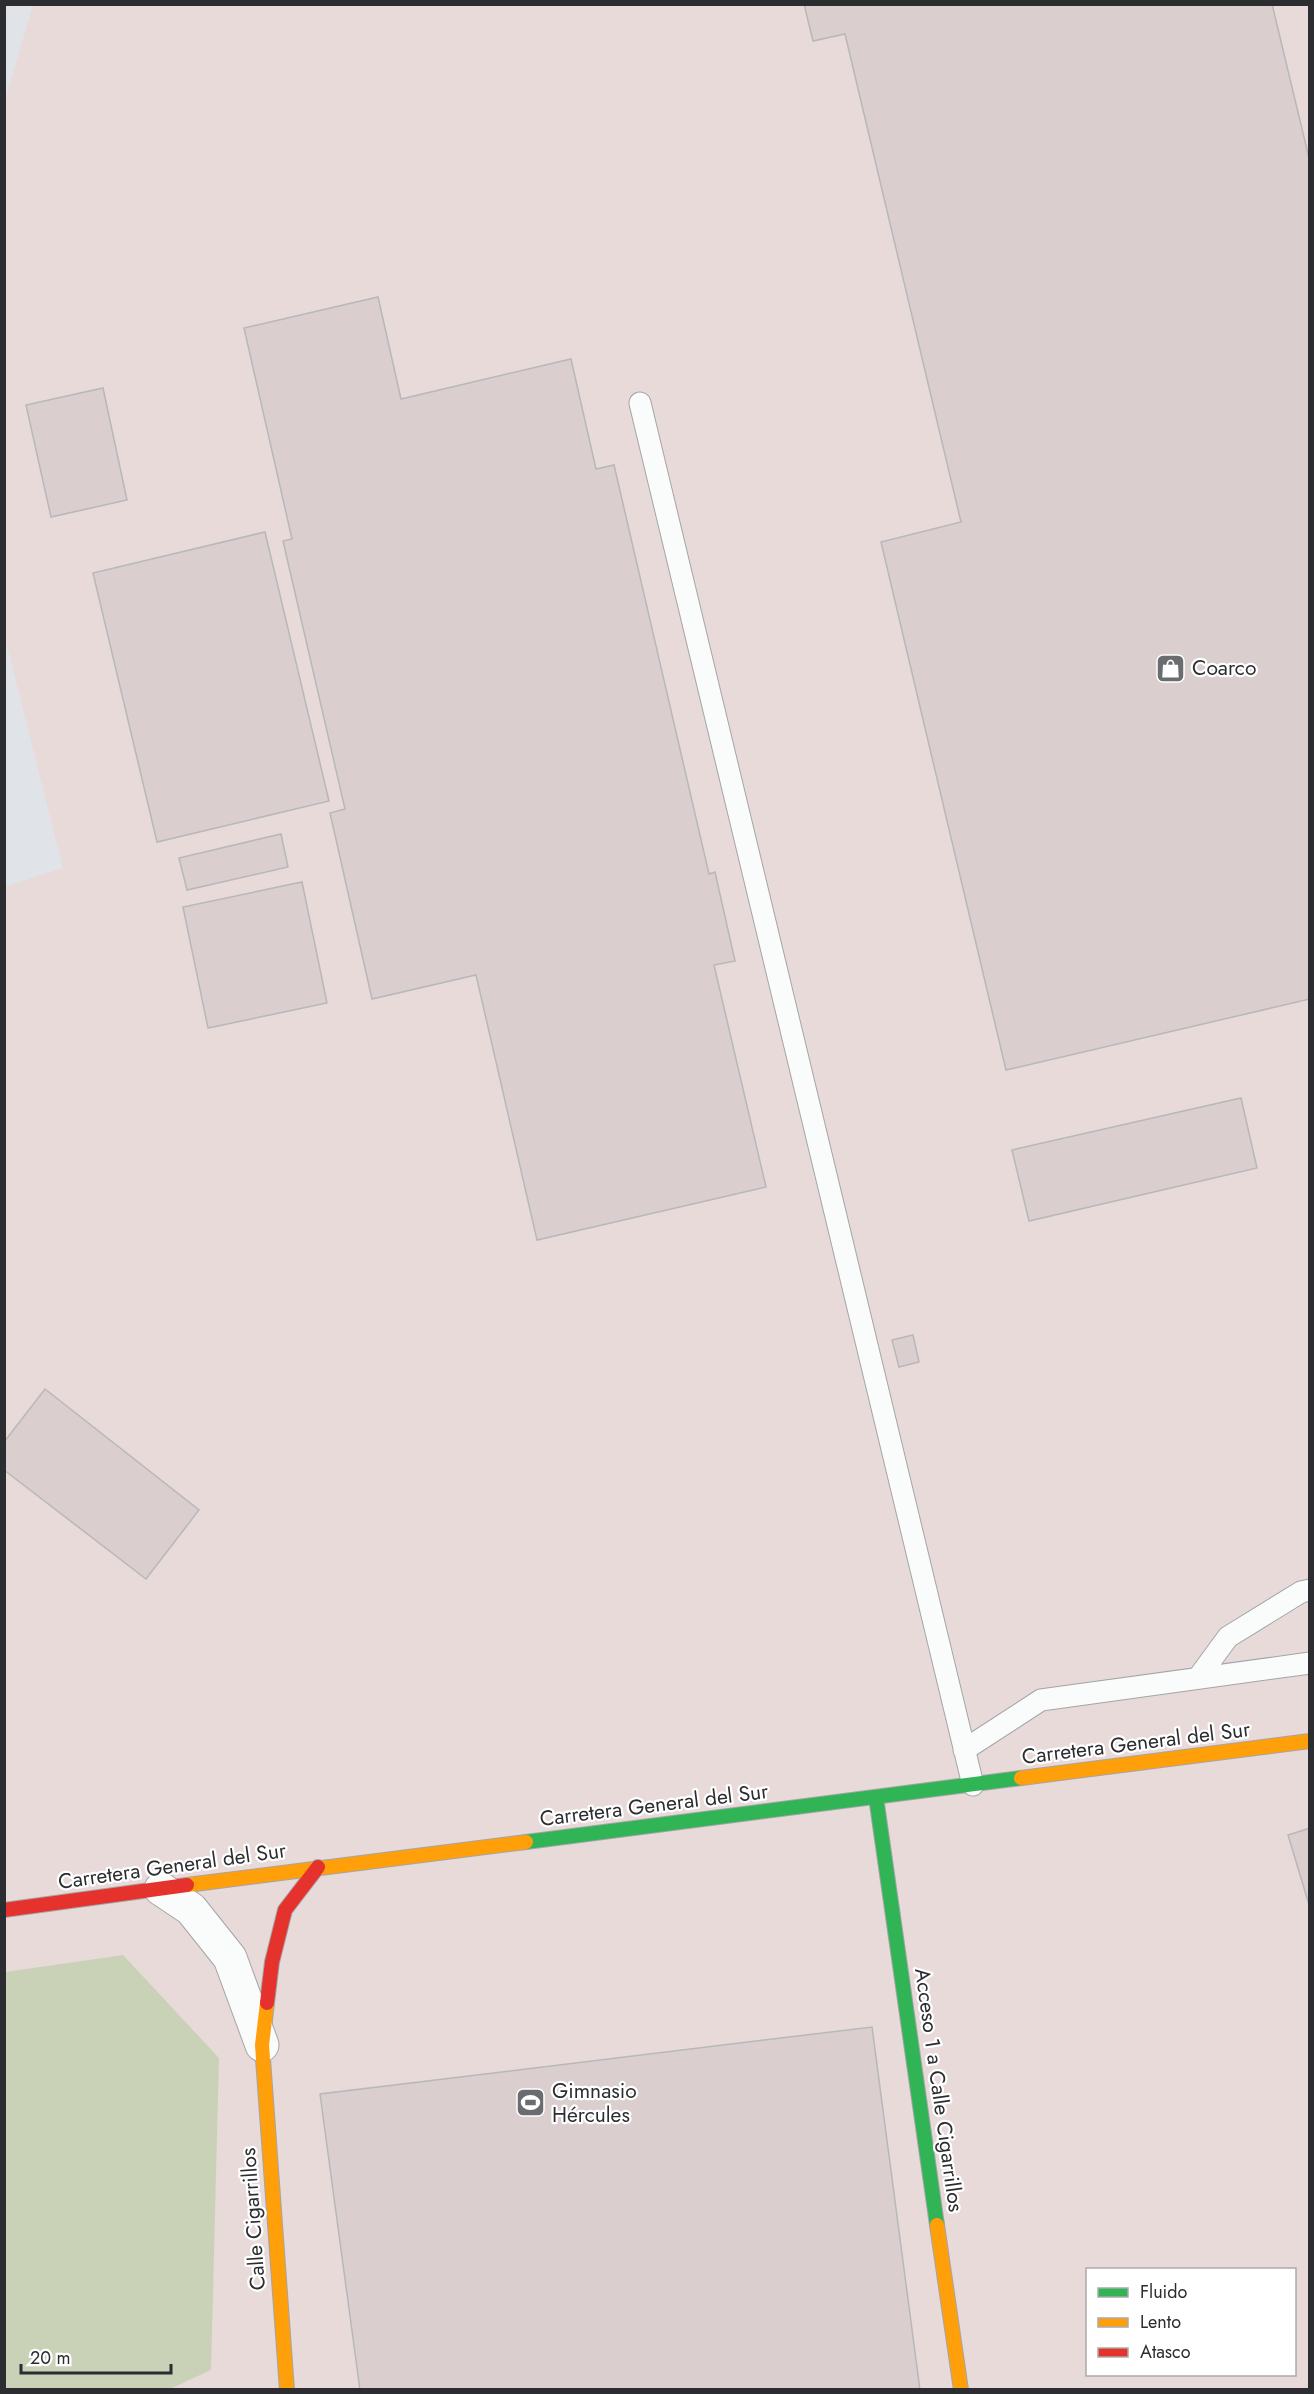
<svg xmlns="http://www.w3.org/2000/svg" width="1314" height="2394" viewBox="0 0 1314 2394" font-family="Jost,sans-serif">
	<rect width="100%" height="100%" fill="#e0e3e7"/>
	<!-- commercial -->
	<path fill="#e7dad9" fill-rule="evenodd" d="M33,5h1276v2384h-1139l41,-19 -88,-415 -118,17 -1,-1085 59,-19 -59,-234v-530zM1088,2270h206v104h-206z"/>
	<!-- green -->
	<path fill="#c9d2b6" d="M123,1955l96,103 -8,312 -41,19h-165v-417z"/>
	<!-- building -->
	<path fill="#dacecf" stroke="#b8b8b9" stroke-width="1.5" d="M804,4h468l38,158v837l-304,71 -125,-528 80,-20 -116,-488 -32,7z
		M378,297l23,102 170,-40 25,110 18,-4 95,409 6,-2 20,89 -21,4 52,222 -229,53 -61,-265 -104,24 -42,-186 15,-4 -62,-268 9,-2 -48,-211z
		M103,388l24,112 -76,17 -25,-112z
		M265,532l64,269 -172,41 -64,-269z
		M281,834l7,33 -101,23 -8,-32z
		M302,882l25,121 -119,25 -25,-121z
		M1241,1098l16,70 -228,53 -17,-71z
		M913,1335l6,27 -20,5 -7,-27z
		M45,1389l154,121 -53,69 -142,-109v-28z
		M1310,1828v80l-22,-73z
		M872,2027l48,363h-560l-40,-296z"/>
	<g fill="none" stroke-linecap="round" stroke-linejoin="round">
		<defs>
			<path id="lane" d="M640,403l333,1382
				M1198,1678l30,-41 73,-45 9,-2
				M964,1750l77,-50 269,-37"/>
			<path id="street" d="M161,1889l30,20 39,49 32,87"/>
			<path id="fast" d="M876,1797l61,428
				M526,1842l495,-64"/>
			<path id="slow" d="M1021,1778l289,-37
				M187,1885l339,-43
				M267,2003l-5,42 25,345
				M937,2225l24,165"/>
			<path id="jam" d="M4,1910l183,-25
				M267,2003l5,-41 13,-52 33,-43"/>
		</defs>
		<!-- lane casing -->
		<use href="#lane" stroke="#a4a5a8" stroke-width="23"/>
		<!-- street casing -->
		<use href="#street" stroke="#a4a5a8" stroke-width="35"/>
		<!-- fast casing -->
		<use href="#fast" stroke="#a4a5a8" stroke-width="16"/>
		<!-- slow casing -->
		<use href="#slow" stroke="#a4a5a8" stroke-width="16"/>
		<!-- jam casing -->
		<use href="#jam" stroke="#a4a5a8" stroke-width="16"/>
		<!-- lane -->
		<use href="#lane" stroke="#fafbfb" stroke-width="21"/>
		<!-- street -->
		<use href="#street" stroke="#fafbfb" stroke-width="33"/>
		<!-- fast -->
		<use href="#fast" stroke="#30b455" stroke-width="14"/>
		<!-- slow -->
		<use href="#slow" stroke="#ff9f0a" stroke-width="14"/>
		<!-- jam -->
		<use href="#jam" stroke="#e5322d" stroke-width="14"/>
	</g>
	<!-- icons -->
	<defs>
		<symbol id="shop-square" viewBox="-11 -11 22 22"><rect x="-9" y="-9" width="18" height="18" rx="4" fill="#6a6d70" stroke="#fff"/><path d="M-5-2.5h2.3a2.7 3.5 0 0 1 5.4 0H5L5.5 6h-11ZM-1.5-2.5h3a1.5 2.3 0 0 0-3 0Z" fill="#fff"/></symbol>
		<symbol id="stadium-square" viewBox="-11 -11 22 22"><rect x="-9" y="-9" width="18" height="18" rx="4" fill="#6a6d70" stroke="#fff"/><path d="M0-5a6.5 5 0 1 0 0 10a6.5 5 0 1 0 0-10ZM-3.5-1.8h7v3.6h-7Z" fill="#fff"/></symbol>
	</defs>
	<g fill-rule="evenodd">
		<use href="#shop-square" x="1154" y="652" width="33" height="33"/>
		<use href="#stadium-square" x="514" y="2086" width="33" height="33"/>
	</g>
	<g text-anchor="middle" stroke-width="4.5" stroke-linejoin="round" paint-order="stroke">
		<!-- poi labels -->
		<g font-size="21" fill="#2b2d30" stroke="#fff" text-anchor="start">
			<text x="1192" y="675">Coarco</text>
			<text x="552" y="2098">Gimnasio<tspan x="552" dy="24">Hércules</tspan></text>
		</g>
		<!-- street labels -->
		<g font-size="21" fill="#2b2d30" stroke="#fff">
			<text transform="translate(1136 1743) rotate(-7)" y="7">Carretera General del Sur</text>
			<text transform="translate(654 1805) rotate(-7)" y="7">Carretera General del Sur</text>
			<text transform="translate(172 1866) rotate(-8)" y="7">Carretera General del Sur</text>
			<text transform="translate(939 2090) rotate(82)" y="7">Acceso 1 a Calle Cigarrillos</text>
			<text transform="translate(253 2219) rotate(-94)" y="7">Calle Cigarrillos</text>
		</g>
	</g>
	<!-- border -->
	<rect width="1314" height="2394" fill="none" stroke="#2b2d30" stroke-width="12"/>
	<!-- legend -->
	<rect x="1086" y="2268" width="210" height="108" fill="#ffffff" stroke="#aaabac" stroke-width="1.5"/>
	<rect x="1098" y="2288" width="30" height="9" fill="#30b455" stroke="#aaabac" stroke-width="1.5"/>
	<text x="1140" y="2298" font-size="18" fill="#2b2d30">Fluido</text>
	<rect x="1098" y="2318" width="30" height="9" fill="#ff9f0a" stroke="#aaabac" stroke-width="1.5"/>
	<text x="1140" y="2328" font-size="18" fill="#2b2d30">Lento</text>
	<rect x="1098" y="2348" width="30" height="9" fill="#e5322d" stroke="#aaabac" stroke-width="1.5"/>
	<text x="1140" y="2358" font-size="18" fill="#2b2d30">Atasco</text>
	<!-- scale -->
	<path d="M21 2364v9h150v-9" fill="none" stroke="#2b2d30" stroke-width="3"/>
	<text x="30" y="2364" font-size="18" fill="#2b2d30" stroke="#ffffff" stroke-width="4.5" paint-order="stroke">20 m</text>
</svg>
